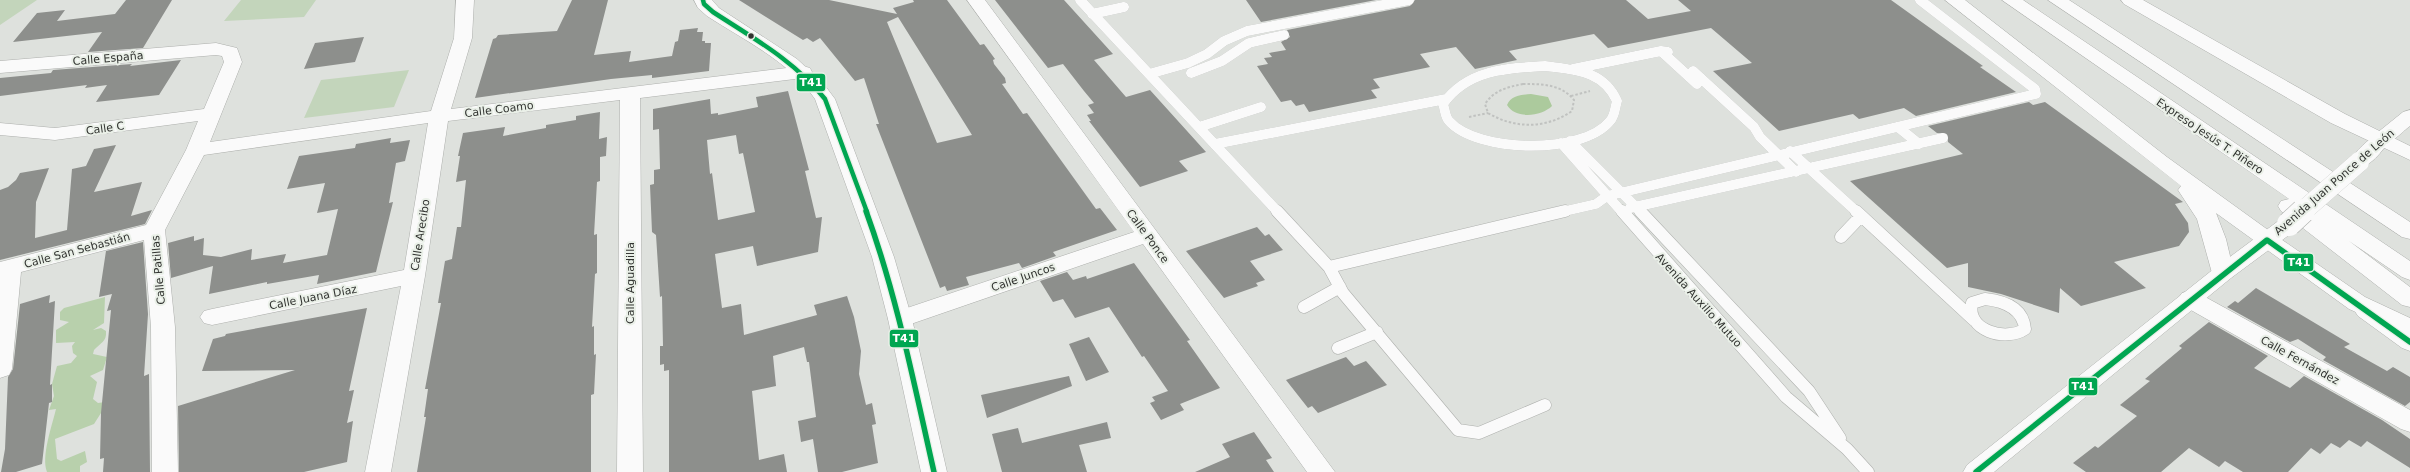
<svg xmlns="http://www.w3.org/2000/svg" width="2410" height="472" viewBox="0 0 2410 472" font-family="'DejaVu Sans',sans-serif">
	<rect width="100%" height="100%" fill="#dee1dd"/>
	<!-- green -->
	<path fill="#c3d5bb" d="M0,0h37l-37,25z
		M241,0h75l-12,17 -80,4z
		M409,70l-15,37 -90,11 17,-38z"/>
	<!-- forest -->
	<path fill="#b8d0ac" d="M105,297l-1,26 -11,7 8,-2 5,3c1,11 -6,12 -12,19l-1,4 14,3 -4,13 -13,6 7,6 -4,17 5,4 7,-1 7,7 -11,4 -7,11 -39,15 2,20 4,2 24,-10 2,11 -7,4v6h-33c-6,-16 5,-46 9,-63l-7,1 5,-14 -2,-12 5,-18 14,-3 6,-7 -4,-3 -1,-7 3,-4 -19,1v-13l13,-8 -9,-2v-8l4,-4z"/>
	<!-- water -->
	<path fill="#acca9d" d="M1531,94l17,3 4,9c-10,10 -36,14 -45,-1 4,-10 15,-10 24,-11z"/>
	<!-- building -->
	<path fill="#8d8f8c" fill-rule="evenodd" d="M126,0h46l-29,48 -55,4 14,-20 -89,10 24,-29 28,-3 -8,11 58,-7z
		M572,0h36l-14,55 37,-4 -2,11 43,-6 3,-14 3,-1 2,-11 18,-2 -1,4h6l-1,9h3v2h6l-2,28 -57,7v-3l-41,4 -136,19 18,-59 3,-1 2,-3 59,-4z
		M739,0h90l68,14 -4,-6 21,-6 -1,-2h34l33,45 4,-1 11,15 -2,1 1,4 11,14 1,5 -4,1 21,30 4,-1 69,96 4,-1 17,22 -64,22 3,4 -34,12 -3,-5 -53,14 3,8 -22,6 -2,-5 -5,2 -64,-164h3l-15,-46 -9,3 -35,-43 -7,4 -6,-4 -4,2zM898,17l74,118 -35,8 -50,-121z
		M995,0h69l49,54 -19,6 32,37 24,-7 56,62 -27,9 9,10 -48,16 -51,-66h2l-4,-6 7,-2 -6,-8 6,-2 -10,-12 -21,-27 -15,4z
		M1246,0h130l-115,22z
		M1415,0h211l22,19 43,-8 -13,-11h213l92,66 -3,1 36,25 -100,24 -12,-8 -45,11 -6,-5 -74,17 -66,-60 39,-8 -41,-35 -103,20 -14,-14 -85,17 8,9 -42,9 -19,-22 -36,7 10,13 -57,12 7,9 -9,2 6,8 -68,14 -5,-8 -8,2 -5,-6 -10,2 -24,-36 11,-2 -4,-6 8,-1 -3,-4 17,-3 -5,-8 9,-5 -3,-7 123,-24z
		M364,37l-9,25 -51,7 11,-26z
		M181,60l-22,35 -63,7 11,-17 -22,3 2,-3 -87,11v-18l51,-5 2,-3 79,-6 -2,2z
		M788,91l21,79 -4,1 11,47 6,-1 -4,35 -61,14 -4,-20 -38,8 7,54 19,-4 3,31 73,-20 -3,-10 33,-9 7,21 7,34 -2,23 7,31 6,-2 4,21 -4,1 6,38 -36,9h-24l-5,-33 -12,3 -3,-21 18,-4 -7,-55h-2l-3,-15 -31,9 3,30 -24,5 7,69 25,-6 3,18h-118v-102l-5,1v-7l-4,1v-19h3l-1,-50 -2,1 -4,-62 -4,-3 -2,-47 4,-1v-14l6,-1 -1,-40 -6,1v-21l57,-10 1,15 7,-1v2l40,-8 -2,-10zM736,135l3,19 4,-1 12,59 -37,8 -6,-47 -2,1 -3,-34z
		M2029,102l4,3 12,-3 138,100 -8,2 13,19 1,9 -10,14 -65,16 32,26 -65,18 -21,-18 -1,25 -58,-19 -33,-7v-24l-21,5 -97,-87 113,-27 -15,-12 -1,-8 -10,-1 -9,-7z
		M600,112l-1,27 8,-2 -1,19 -6,1v24l-3,1 -3,53 3,-1v39l-2,1 -3,53 2,-1v29l2,-1 -2,40 -3,1v77h-174l9,-55h-2l4,-28h-3l16,-86h-3l7,-42 7,-2 5,-32h4l5,-47 -10,2 4,-26h-2l5,-23 42,-6 -2,9 43,-8v-3l30,-5v-4z
		M391,138l-1,5 20,-3 -5,21 -9,2 -7,40 4,-1 -17,70 -59,12 2,-9 -52,9v-2l-58,12 4,-28 -42,12 -3,-35 26,-7v5l10,-3 -1,17 18,2 31,-8 -1,11 35,-6 -3,9 44,-8 11,-46 -21,4 8,-30 -38,6 12,-33 56,-8 1,-4z
		M116,145l-22,47 48,-10 -11,34 21,-6 -7,14 -145,36v-70l8,-3 8,-7 4,-7 29,-5 -13,34 -1,36 32,-8 5,-61 14,-3 8,-17z
		M1257,227l8,9 4,-2 14,16 -33,11 15,19 -9,3 2,3 -34,12 -38,-47z
		M143,242l5,72 -4,62 5,-2 1,98h-47l1,-14 -4,1 1,-46 10,-103 -4,1 5,-17 -13,3 7,-46z
		M1134,263l56,77 -3,1 33,47 -40,16 4,6 -23,10 -11,-17 5,-2 -3,-4 16,-6 -24,-35 -2,1 -33,-50 -34,11 -12,-19 -10,3 -13,-21 27,-9 6,8 13,-4 1,3z
		M2256,288l94,56 -6,3 43,24 6,-4 17,10v25l-5,4 -82,-46 3,-3 -28,-18 -8,3 -63,-35 8,-6 3,2z
		M50,295l-1,8 6,-2 -5,84 2,-1v18l-3,1 -7,61 -26,8h-15l4,-23 3,-72 5,-8 7,-65z
		M367,308l-18,83 5,-1 -7,33 6,-2 -6,41 -43,10h-125l-1,-66 117,-36 -93,1 11,-32 12,-3 1,-2z
		M2209,322l59,34 -14,12 36,20 14,-12 78,44 28,19v29l-43,-27 -6,6 -12,-7 -9,8 -9,-5 -11,11 -9,-6 -23,24h-45l-18,-11 -6,6 -30,-19 -28,24h-75l-13,-9 22,-17 3,2 39,-32 -17,-11 30,-24 -5,-2 37,-31 -3,-2z
		M1089,337l20,35 -23,9 -17,-37z
		M1346,357l8,9 12,-5 21,24 -69,28 -6,-7 -4,2 -22,-28z
		M1069,376l3,10 -85,32 -6,-23z
		M1107,422l4,16 -32,7 8,27h-85l-10,-38 26,-6 4,15z
		M1254,432l18,26 -6,2 8,12h-79l35,-15 -8,-13z"/>
	<g fill="none" stroke-linecap="round" stroke-linejoin="round">
		<defs>
			<path id="lane-far1" d="M1080,0l69,74
				M1092,14l32,-7
				M1661,51l36,33
				M1545,66c30,4 58,4 72,35 -2,6 -2,15 -7,20 -27,34 -133,32 -161,0 -4,-4 -4,-12 -6,-17 24,-34 63,-36 102,-38z
				M1573,69l88,-18 7,1
				M1693,71l61,56 6,10 36,35
				M1191,73l31,-12 27,-18 35,-8
				M1199,127l62,-20
				M1898,127l21,17
				M1570,141l71,71
				M1561,143l61,69
				M1215,144l231,-45
				M1790,151l67,61
				M1630,208l313,-70
				M1278,212l-129,-138 39,-11 19,-9 17,-13 23,-10 162,-31
				M1561,212l35,-8 11,-8 429,-102 -1,-5 -115,-89"/>
			<path id="lane" d="M1277,211l52,56 236,-56
				M1622,211l164,186 61,52 21,23
				M1640,211l169,180 31,47
				M1856,211l118,109
				M1841,237l20,-21
				M1329,267l14,26 115,137 21,3 66,-28
				M1985,299c19,2 38,9 40,30 -19,13 -59,2 -53,-26z
				M1304,307l36,-20
				M1338,348l39,-16"/>
			<path id="street" d="M456,0h18l-2,38 -21,71 352,-43 7,2 2,4 -2,4 -7,2 -163,20 3,374h-26l3,-372 -172,21 -23,155 -34,196h-26l36,-186 -189,39 -8,-2 -4,-6 4,-6 8,-2 192,-39 24,-147 -224,32 -39,75 10,97 3,145h-26l-1,-145 -7,-87 -123,32 -9,97 -3,6 -9,3v-116l146,-37 40,-75 12,-29 -143,19 -55,-5v-12l55,5 149,-19 20,-47 -2,-6 -6,-1 -216,18v-12l216,-18 21,5 5,14 -32,80 221,-31 23,-73z
				M967,0h18l350,472h-28l-164,-228 -235,81 -8,2 -8,-2 -4,-6 4,-6 242,-81z
				M2190,291l8,2 212,117v22l-9,-3 -219,-124 -4,-6 4,-6z
				M2366,302l8,2 36,26v21l-8,-3 -44,-32 -4,-6 4,-6z"/>
			<path id="secondary" d="M694,0h18l7,8 78,51 26,24 12,16 59,158 18,62 35,153h-26l-33,-153 -16,-62 -57,-158c-25,-37 -71,-59 -108,-83l-9,-8z
				M2410,110v16c-12,9 -22,23 -38,19l-3,-4 3,-4 31,-25z"/>
			<path id="primary" d="M2379,135l7,2 3,4c-9,13 -21,30 -37,25l-3,-4c7,-10 18,-24 30,-27z
				M2289,217l8,2 3,5 -3,5 -66,49 -237,194h-31l4,-7 248,-197 66,-49z"/>
			<path id="highway" d="M1945,0h20l202,157 108,78 90,62 45,21v18l-61,-27 -133,-96 10,26 8,34 -3,5 -8,3 -8,-3 -3,-5 -15,-54 -19,-29 3,-4z
				M2002,0h21l387,261v19l-8,-3 -53,-36 61,46v20l-8,-2 -121,-94 -3,-5 3,-5 8,-2z
				M2048,0h21l341,222v17l-8,-2z
				M2121,0h22l202,114 65,32v14l-79,-37 -207,-119z"/>
		</defs>
		<!-- lane-far1 casing -->
		<use href="#lane-far1" stroke="#adafac" stroke-width="10"/>
		<!-- lane casing -->
		<use href="#lane" stroke="#adafac" stroke-width="13"/>
		<!-- street casing -->
		<use href="#street" stroke="#adafac" stroke-width="1"/>
		<!-- secondary casing -->
		<use href="#secondary" stroke="#adafac" stroke-width="1"/>
		<!-- primary casing -->
		<use href="#primary" stroke="#adafac" stroke-width="1"/>
		<!-- highway casing -->
		<use href="#highway" stroke="#adafac" stroke-width="1"/>
		<!-- path -->
		<path stroke="#c0c2c0" stroke-width="2" stroke-dasharray="2.5 2" stroke-linecap="butt" d="M1523,84c19,0 38,0 51,16l-2,11c-26,18 -57,18 -84,2l-3,-9c9,-14 23,-17 38,-20z
			M1571,96l19,-5
			M1469,117l19,-4"/>
		<!-- lane-far1 -->
		<use href="#lane-far1" stroke="#fafafa" stroke-width="10"/>
		<!-- lane -->
		<use href="#lane" stroke="#fafafa" stroke-width="12"/>
		<!-- street -->
		<use href="#street" fill="#fafafa" fill-rule="evenodd"/>
		<!-- secondary -->
		<use href="#secondary" fill="#fafafa" fill-rule="evenodd"/>
		<!-- primary -->
		<use href="#primary" fill="#fafafa" fill-rule="evenodd"/>
		<!-- highway -->
		<use href="#highway" fill="#fafafa" fill-rule="evenodd"/>
		<defs>
			<path id="primary-bridge-far1" d="M2302,212l57,-50"/>
			<path id="primary-bridge" d="M2289,224l14,-13"/>
		</defs>
		<!-- primary-bridge-far1 casing -->
		<use href="#primary-bridge-far1" stroke="#adafac" stroke-width="20" stroke-linecap="butt"/>
		<!-- primary-bridge casing -->
		<use href="#primary-bridge" stroke="#adafac" stroke-width="25" stroke-linecap="butt"/>
		<!-- primary-bridge-far1 -->
		<use href="#primary-bridge-far1" stroke="#fafafa" stroke-width="20"/>
		<!-- primary-bridge -->
		<use href="#primary-bridge" stroke="#fafafa" stroke-width="24"/>
		<defs>
			<path id="bus-1-far1" d="M703,0l1,4 9,8c40,26 82,49 112,87l42,113"/>
			<path id="bus-1" d="M866,211c31,85 48,173 68,261
				M1976,472l291,-232 143,102"/>
		</defs>
		<!-- bus-1-far1 casing -->
		<use href="#bus-1-far1" stroke="#eaf0e8" stroke-width="7"/>
		<!-- bus-1 casing -->
		<use href="#bus-1" stroke="#eaf0e8" stroke-width="8"/>
		<!-- bus-1-far1 -->
		<use href="#bus-1-far1" stroke="#00a651" stroke-width="4.5"/>
		<!-- bus-1 -->
		<use href="#bus-1" stroke="#00a651" stroke-width="5.5"/>
	</g>
	<!-- markers -->
	<circle fill="#313330" stroke="#eaf0e8" stroke-width="1.5" cx="751" cy="36" r="3.5"/>
	<g text-anchor="middle" stroke-width="4" stroke-linejoin="round" paint-order="stroke">
		<!-- street labels -->
		<g font-size="11" fill="#313330" stroke="#eaf0e8">
			<text transform="translate(108 58) rotate(-5)" y="4">Calle España</text>
			<text transform="translate(499 109) rotate(-7)" y="4">Calle Coamo</text>
			<text transform="translate(105 128) rotate(-8)" y="4">Calle C</text>
			<text transform="translate(2210 136) rotate(34)" y="4">Expreso Jesús T. Piñero</text>
			<text transform="translate(2334 182) rotate(-41)" y="4">Avenida Juan Ponce de León</text>
			<text transform="translate(420 235) rotate(-81)" y="4">Calle Arecibo</text>
			<text transform="translate(1148 236) rotate(54)" y="4">Calle Ponce</text>
			<text transform="translate(77 250) rotate(-15)" y="4">Calle San Sebastián</text>
			<text transform="translate(158 270) rotate(-95)" y="4">Calle Patillas</text>
			<text transform="translate(1023 277) rotate(-19)" y="4">Calle Juncos</text>
			<text transform="translate(630 283) rotate(-90)" y="4">Calle Aguadilla</text>
			<text transform="translate(313 297) rotate(-11)" y="4">Calle Juana Díaz</text>
			<text transform="translate(1699 300) rotate(48)" y="4">Avenida Auxilio Mutuo</text>
			<text transform="translate(2300 360) rotate(29)" y="4">Calle Fernández</text>
		</g>
	</g>
	<g stroke="#eaf0e8" stroke-width="1.5">
		<rect x="796" y="73" width="30" height="19" rx="4" fill="#00a651"/>
		<rect x="2283" y="253" width="31" height="19" rx="4" fill="#00a651"/>
		<rect x="889" y="329" width="30" height="19" rx="4" fill="#00a651"/>
		<rect x="2068" y="377" width="30" height="19" rx="4" fill="#00a651"/>
	</g>
	<g font-size="11" text-anchor="middle" font-weight="bold" fill="#fff">
		<text x="811" y="86">T41</text>
		<text x="2299" y="266">T41</text>
		<text x="904" y="342">T41</text>
		<text x="2083" y="390">T41</text>
	</g>
</svg>
